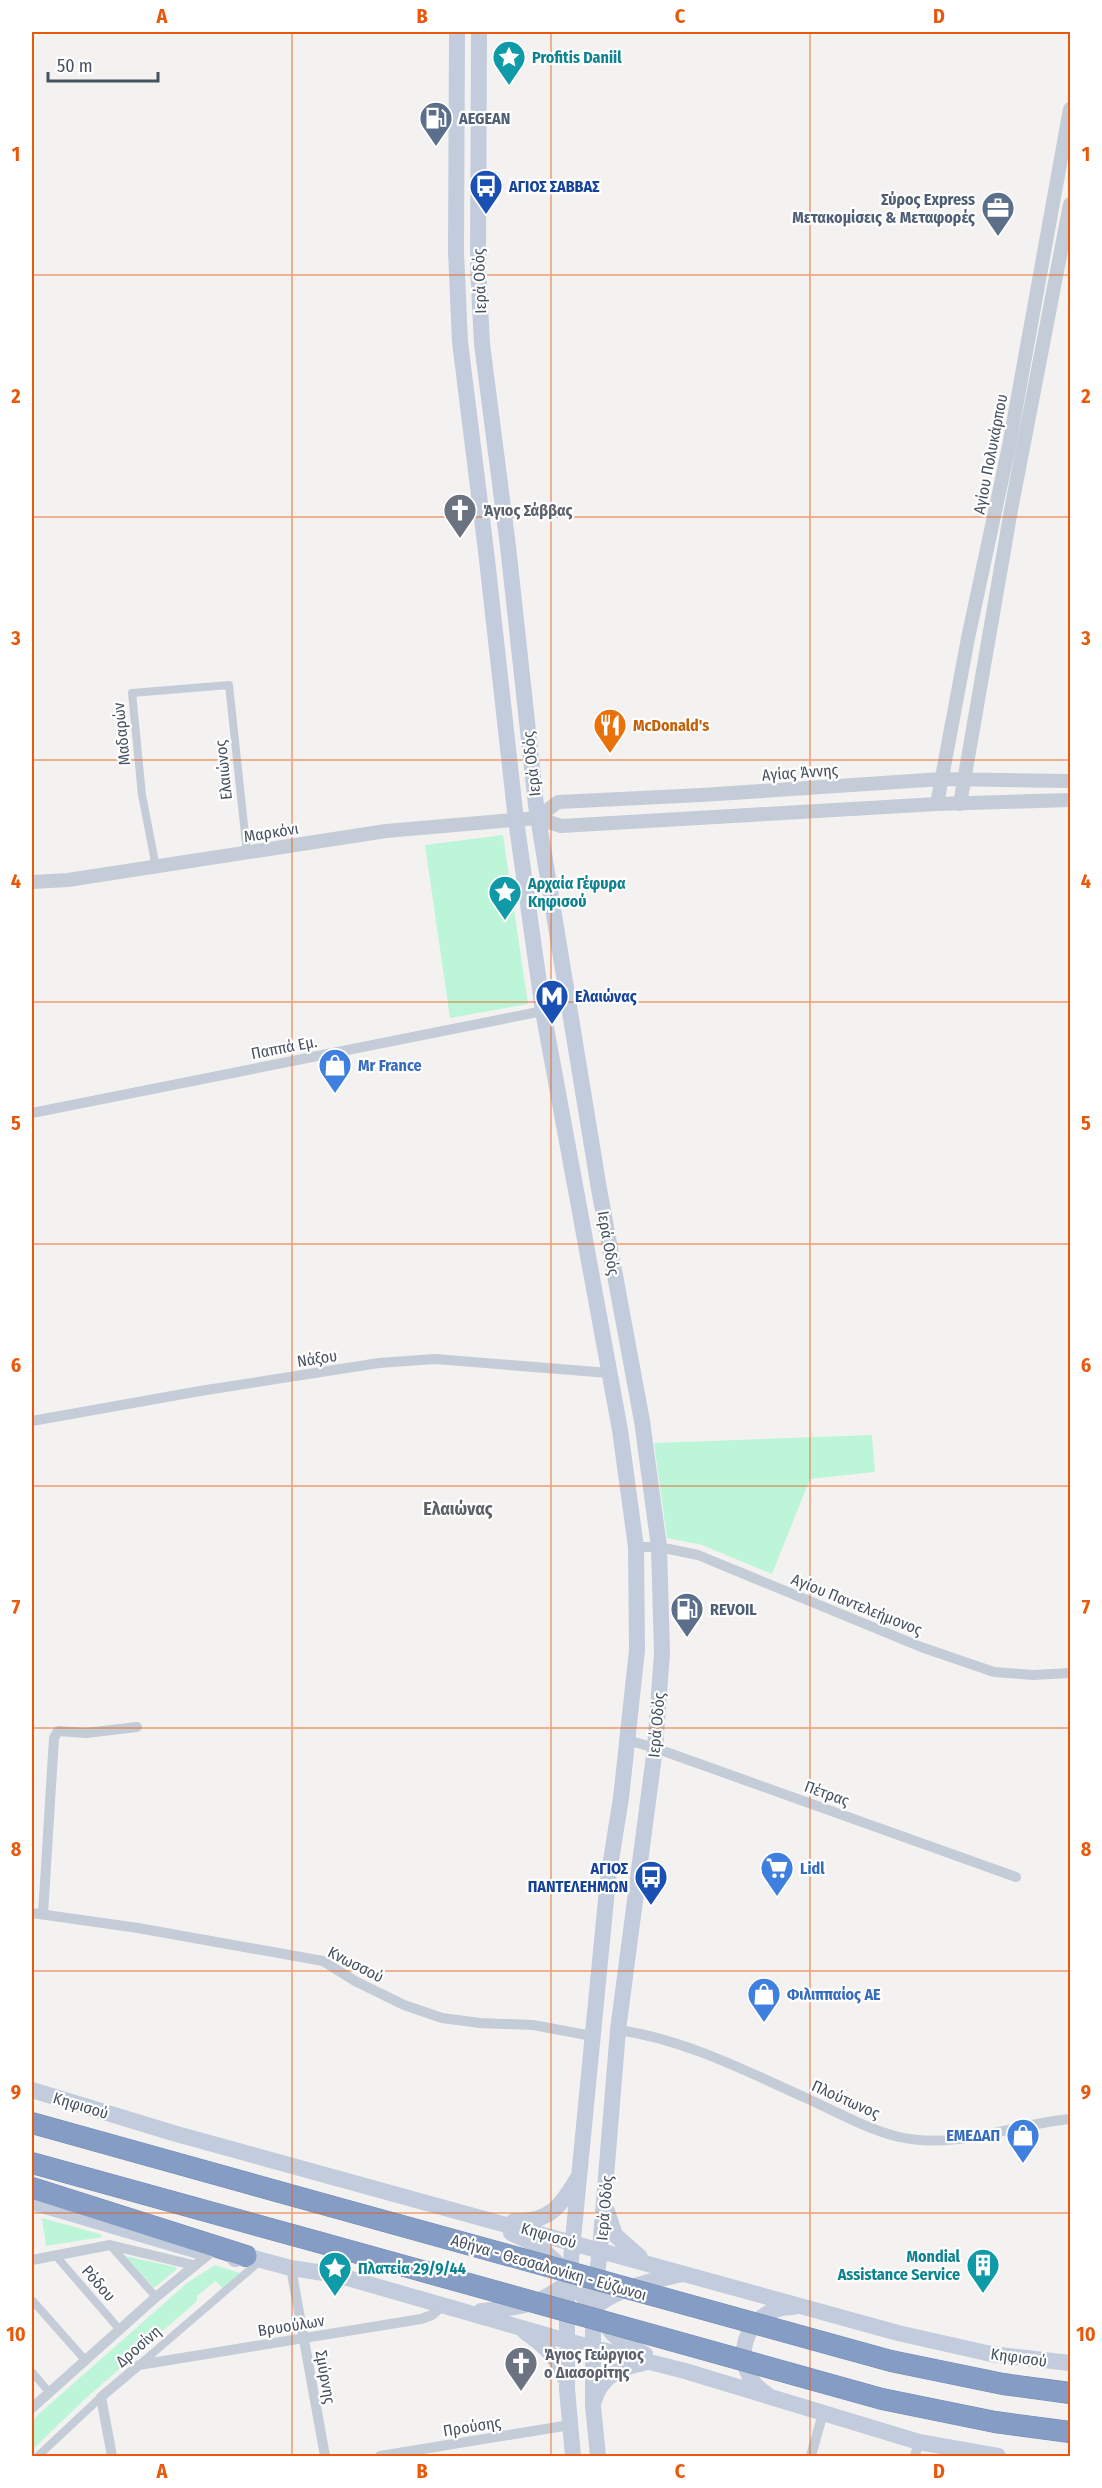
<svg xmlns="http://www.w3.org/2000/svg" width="1102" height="2488" viewBox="0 0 1102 2488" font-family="'Fira Sans Condensed',sans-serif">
	<rect width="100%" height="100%" fill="#f4f2f1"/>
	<!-- green -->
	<path fill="#bdf5d8" d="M503,835l25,169 -78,14 -25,-173z
		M872,1435l3,37 -65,7 -38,95 -70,-29 -35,-7 -13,-95z
		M42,2218l58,16 2,3 -56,9z
		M125,2256l51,11v3l-22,18z
		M215,2265l25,8 -17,15 -8,-7 -18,15v5l-112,98 -53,51v-30l155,-137z"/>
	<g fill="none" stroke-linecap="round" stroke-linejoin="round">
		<defs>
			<path id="motorway" d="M32,2123l298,83
				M32,2163l286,79
				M32,2188l214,68"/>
		</defs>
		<!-- motorway casing -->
		<use href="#motorway" stroke="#7088b1" stroke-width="22"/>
		<!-- pedestrian -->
		<path stroke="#c4ccd7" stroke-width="8" d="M156,867l-14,-72 -10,-102 97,-8 18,168
			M110,2245l46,52
			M56,2256l64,74
			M32,2300l54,61
			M139,2365l121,-104
			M32,2372l17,20
			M38,2456l63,-59"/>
		<!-- minor -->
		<path stroke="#c4ccd7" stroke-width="10" d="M32,1113l511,-102
			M32,1421l168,-30 179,-28 56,-4 174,14
			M636,1547h23l39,8 223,92 73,25 39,3 37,-2
			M627,1740l28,8 361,129
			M32,1913l106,15 185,33 32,20 49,24 38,13 38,5 53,2 59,11
			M43,1914l11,-176 4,-7 28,2 51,-6
			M618,2030c66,9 128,41 188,68 31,14 60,31 93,39 58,13 114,-13 171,-18
			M32,2260l78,-15 83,20
			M291,2268l34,188
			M32,2408l124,-111 53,-43
			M112,2456l-11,-59 38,-32 282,-46 11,-4 11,-10
			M380,2456l190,-31
			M811,2456l12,-43
			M915,2456l4,-14"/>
		<!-- tertiary -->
		<path stroke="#c4ccd7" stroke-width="14" d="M937,804l31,-166 41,-192 61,-337
			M960,804l51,-294 59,-306
			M537,818l21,-16 144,-7 240,-16 128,2
			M32,882l36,-2 318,-49 151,-13 24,8 376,-22 133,-4"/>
		<!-- secondary -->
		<path stroke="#c2ccdc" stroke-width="16" d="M457,32l-1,219 4,91 26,209 30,269 27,191 77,419 16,117 1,103 -16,148 -13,81 -41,422v88l6,67
			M479,32l-1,234 4,78 26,202 28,259 63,384 43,232 17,126 3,106 -7,95 -37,282 -18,220 -7,58v98l5,50
			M32,2090l141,43 725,200 93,21 79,9
			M32,2202l163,48
			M607,2211l8,24 25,22
			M514,2221c35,2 47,-15 63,-42
			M511,2233l26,12 18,16 58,73 9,8 23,12
			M235,2259l11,-3 45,12 46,7 230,66 118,30 234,71 79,14
			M481,2311c40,-3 61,-6 92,-33
			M589,2312c26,-24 60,-31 94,-38
			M525,2332c17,12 33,25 39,45
			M768,2395c-43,-26 -25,-88 25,-88
			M594,2401c6,-24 26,-34 49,-38"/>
		<!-- motorway -->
		<use href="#motorway" stroke="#859dc5" stroke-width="21"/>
		<defs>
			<path id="motorway-bridge" d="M330,2206l561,155 112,23 67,9
				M318,2242l564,157 113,23 75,10"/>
		</defs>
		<!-- motorway-bridge casing -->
		<use href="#motorway-bridge" stroke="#7088b1" stroke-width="22" stroke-linecap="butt"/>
		<!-- motorway-bridge -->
		<use href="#motorway-bridge" stroke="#859dc5" stroke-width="21"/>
	</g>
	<!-- grid -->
	<path fill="none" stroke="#e8590c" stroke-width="1.5" stroke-opacity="0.55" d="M292,32v2424M551,32v2424M810,32v2424M32,275h1038M32,517h1038M32,760h1038M32,1002h1038M32,1244h1038M32,1486h1038M32,1728h1038M32,1971h1038M32,2213h1038"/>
	<!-- icons -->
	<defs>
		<symbol id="sight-pin" viewBox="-11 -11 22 30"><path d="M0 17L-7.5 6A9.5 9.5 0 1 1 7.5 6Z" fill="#0f9aa8" stroke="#fff"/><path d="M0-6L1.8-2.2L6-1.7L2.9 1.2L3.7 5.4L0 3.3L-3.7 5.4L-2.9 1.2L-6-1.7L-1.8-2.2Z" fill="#fff"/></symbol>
		<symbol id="fuel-pin" viewBox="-11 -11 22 30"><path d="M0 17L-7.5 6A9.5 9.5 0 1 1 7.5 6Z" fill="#5c6f8a" stroke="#fff"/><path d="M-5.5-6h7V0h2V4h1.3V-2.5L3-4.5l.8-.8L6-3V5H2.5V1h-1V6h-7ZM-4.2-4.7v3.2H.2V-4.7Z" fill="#fff"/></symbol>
		<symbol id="bus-pin" viewBox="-11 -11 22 30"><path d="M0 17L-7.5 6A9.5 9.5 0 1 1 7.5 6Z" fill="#1a4fb4" stroke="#fff"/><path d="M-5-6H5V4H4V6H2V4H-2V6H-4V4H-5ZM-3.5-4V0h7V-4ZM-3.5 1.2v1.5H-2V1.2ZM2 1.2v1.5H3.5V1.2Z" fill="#fff"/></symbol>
		<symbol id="office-pin" viewBox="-11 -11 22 30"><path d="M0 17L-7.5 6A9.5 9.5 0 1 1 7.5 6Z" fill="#5c6f8a" stroke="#fff"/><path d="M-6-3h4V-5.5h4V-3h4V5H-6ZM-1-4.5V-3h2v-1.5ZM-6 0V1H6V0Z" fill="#fff"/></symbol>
		<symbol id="church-pin" viewBox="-11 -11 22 30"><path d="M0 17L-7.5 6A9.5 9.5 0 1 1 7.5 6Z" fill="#6b7280" stroke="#fff"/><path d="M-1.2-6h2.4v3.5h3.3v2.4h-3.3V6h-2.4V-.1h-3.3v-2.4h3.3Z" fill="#fff"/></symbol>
		<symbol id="restaurant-pin" viewBox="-11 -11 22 30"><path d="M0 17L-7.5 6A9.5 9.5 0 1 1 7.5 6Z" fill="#e8710a" stroke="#fff"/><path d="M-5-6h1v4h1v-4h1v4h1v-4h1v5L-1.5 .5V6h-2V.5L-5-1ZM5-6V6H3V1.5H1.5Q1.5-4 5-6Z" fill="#fff"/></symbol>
		<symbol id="metro-pin" viewBox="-11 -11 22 30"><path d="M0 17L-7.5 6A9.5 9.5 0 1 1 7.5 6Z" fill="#1a4fb4" stroke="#fff"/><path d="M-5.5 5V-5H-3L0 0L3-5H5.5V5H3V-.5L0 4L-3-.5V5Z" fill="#fff"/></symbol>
		<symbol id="shop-pin" viewBox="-11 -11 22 30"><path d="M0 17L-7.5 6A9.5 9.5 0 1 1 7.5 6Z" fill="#3f7fe0" stroke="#fff"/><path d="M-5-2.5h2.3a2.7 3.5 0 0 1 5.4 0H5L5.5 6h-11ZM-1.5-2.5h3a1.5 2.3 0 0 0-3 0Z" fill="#fff"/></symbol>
		<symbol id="supermarket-pin" viewBox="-11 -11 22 30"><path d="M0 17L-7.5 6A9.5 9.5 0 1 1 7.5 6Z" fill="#3f7fe0" stroke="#fff"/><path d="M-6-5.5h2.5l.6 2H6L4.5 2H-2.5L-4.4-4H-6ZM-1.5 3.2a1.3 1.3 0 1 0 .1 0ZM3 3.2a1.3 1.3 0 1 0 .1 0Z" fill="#fff"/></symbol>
		<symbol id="building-pin" viewBox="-11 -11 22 30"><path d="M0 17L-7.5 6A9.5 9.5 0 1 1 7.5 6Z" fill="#0f9aa8" stroke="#fff"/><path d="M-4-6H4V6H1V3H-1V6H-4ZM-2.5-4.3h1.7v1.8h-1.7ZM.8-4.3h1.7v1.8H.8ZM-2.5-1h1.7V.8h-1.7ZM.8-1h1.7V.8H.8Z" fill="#fff"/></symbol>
	</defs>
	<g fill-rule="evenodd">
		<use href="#sight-pin" x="490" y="38" width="38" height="52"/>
		<use href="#fuel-pin" x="417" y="99" width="38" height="52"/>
		<use href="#bus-pin" x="467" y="167" width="38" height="52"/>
		<use href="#office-pin" x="979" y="189" width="38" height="52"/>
		<use href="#church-pin" x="441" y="491" width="38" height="52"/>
		<use href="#restaurant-pin" x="591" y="706" width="38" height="52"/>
		<use href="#sight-pin" x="486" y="873" width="38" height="52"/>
		<use href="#metro-pin" x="533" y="977" width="38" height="52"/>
		<use href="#shop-pin" x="316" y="1046" width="38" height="52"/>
		<use href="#fuel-pin" x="668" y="1590" width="38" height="52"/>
		<use href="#supermarket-pin" x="758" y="1849" width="38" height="52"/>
		<use href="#bus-pin" x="632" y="1858" width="38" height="52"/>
		<use href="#shop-pin" x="745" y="1975" width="38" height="52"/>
		<use href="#shop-pin" x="1004" y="2116" width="38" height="52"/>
		<use href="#building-pin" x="964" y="2246" width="38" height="52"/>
		<use href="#sight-pin" x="316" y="2249" width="38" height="52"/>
		<use href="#church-pin" x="502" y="2344" width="38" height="52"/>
	</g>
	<g text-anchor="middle" stroke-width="4.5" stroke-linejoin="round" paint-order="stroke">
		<!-- culture labels -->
		<g font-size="16" font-weight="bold" fill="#0d838f" stroke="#fff" text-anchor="start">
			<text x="532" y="63">Profitis Daniil</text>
			<text x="528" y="889">Αρχαία Γέφυρα<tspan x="528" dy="18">Κηφισού</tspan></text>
			<text x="960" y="2262" text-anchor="end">Mondial<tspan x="960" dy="18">Assistance Service</tspan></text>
			<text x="358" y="2274">Πλατεία 29/9/44</text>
		</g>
		<!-- service labels -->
		<g font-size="16" font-weight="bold" fill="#4e5e75" stroke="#fff" text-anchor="start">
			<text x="459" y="124">AEGEAN</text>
			<text x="975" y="205" text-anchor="end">Σύρος Express<tspan x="975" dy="18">Μετακομίσεις &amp; Μεταφορές</tspan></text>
			<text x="710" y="1615">REVOIL</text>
		</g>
		<!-- transit labels -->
		<g font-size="16" font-weight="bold" fill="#164399" stroke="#fff" text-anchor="start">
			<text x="509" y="192">ΑΓΙΟΣ ΣΑΒΒΑΣ</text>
			<text x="575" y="1002">Ελαιώνας</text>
			<text x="628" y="1874" text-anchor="end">ΑΓΙΟΣ<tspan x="628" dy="18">ΠΑΝΤΕΛΕΗΜΩΝ</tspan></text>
		</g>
		<!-- street labels -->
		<g font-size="16" fill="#475261" stroke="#fff">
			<text transform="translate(479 281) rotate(-92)" y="6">Ιερά Οδός</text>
			<text transform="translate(990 454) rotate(-79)" y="6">Αγίου Πολυκάρπου</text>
			<text transform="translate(121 734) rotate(-96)" y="6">Μαδαρών</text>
			<text transform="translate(531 764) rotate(-96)" y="6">Ιερά Οδός</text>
			<text transform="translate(223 770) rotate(-96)" y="6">Ελαιώνος</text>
			<text transform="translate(800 772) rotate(-4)" y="6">Αγίας Άννης</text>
			<text transform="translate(271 832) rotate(-9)" y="6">Μαρκόνι</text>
			<text transform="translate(284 1047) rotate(-11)" y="6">Παππά Εμ.</text>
			<text transform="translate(609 1243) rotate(80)" y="6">Ιερά Οδός</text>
			<text transform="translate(317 1358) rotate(-9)" y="6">Νάξου</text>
			<text transform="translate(857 1604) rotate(22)" y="6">Αγίου Παντελεήμονος</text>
			<text transform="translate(656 1725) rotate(-85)" y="6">Ιερά Οδός</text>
			<text transform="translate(827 1793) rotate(20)" y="6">Πέτρας</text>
			<text transform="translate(356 1964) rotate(27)" y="6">Κνωσσού</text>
			<text transform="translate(846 2099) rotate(24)" y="6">Πλούτωνος</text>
			<text transform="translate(81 2105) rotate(17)" y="6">Κηφισού</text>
			<text transform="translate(604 2208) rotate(-85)" y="6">Ιερά Οδός</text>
			<text transform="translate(549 2235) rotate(16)" y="6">Κηφισού</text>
			<text transform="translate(549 2267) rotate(16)" y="6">Αθήνα - Θεσσαλονίκη - Εύζωνοι</text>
			<text transform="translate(99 2283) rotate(49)" y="6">Ρόδου</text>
			<text transform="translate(291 2325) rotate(-9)" y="6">Βρυούλων</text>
			<text transform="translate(138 2346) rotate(-41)" y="6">Δροσίνη</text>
			<text transform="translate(1019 2357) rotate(8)" y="6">Κηφισού</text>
			<text transform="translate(326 2377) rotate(80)" y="6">Σμύρνης</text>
			<text transform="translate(472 2426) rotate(-9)" y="6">Προύσης</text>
		</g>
		<!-- worship labels -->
		<g font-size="16" font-weight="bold" fill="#5b616d" stroke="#fff" text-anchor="start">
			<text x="483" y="516">Άγιος Σάββας</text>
			<text x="544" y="2360">Άγιος Γεώργιος<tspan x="544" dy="18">ο Διασορίτης</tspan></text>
		</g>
		<!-- food labels -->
		<g font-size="16" font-weight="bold" fill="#c56008" stroke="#fff" text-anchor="start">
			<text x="633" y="731">McDonald's</text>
		</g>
		<!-- shop labels -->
		<g font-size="16" font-weight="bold" fill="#366cbe" stroke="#fff" text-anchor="start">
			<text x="358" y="1071">Mr France</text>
			<text x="800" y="1874">Lidl</text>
			<text x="787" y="2000">Φιλιππαίος ΑΕ</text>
			<text x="1000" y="2141" text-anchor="end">ΕΜΕΔΑΠ</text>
		</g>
		<!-- neighbourhood labels -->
		<g font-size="18" font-weight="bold" fill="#5d6167" stroke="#fff">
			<text x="458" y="1515">Ελαιώνας</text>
		</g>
	</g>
	<!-- border -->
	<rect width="1102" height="2488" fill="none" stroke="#ffffff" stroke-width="66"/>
	<!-- scale -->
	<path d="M48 72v9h110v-9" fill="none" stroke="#475261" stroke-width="3"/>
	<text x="57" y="72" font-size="18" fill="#475261" stroke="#ffffff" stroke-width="4.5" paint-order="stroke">50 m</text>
	<rect x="33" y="33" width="1036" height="2422" fill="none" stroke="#e8590c" stroke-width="2"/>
	<g font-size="20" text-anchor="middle" font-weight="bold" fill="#e8590c">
		<text x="162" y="23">A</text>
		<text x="422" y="23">B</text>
		<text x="680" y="23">C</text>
		<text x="939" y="23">D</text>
		<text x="16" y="161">1</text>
		<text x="1086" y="161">1</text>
		<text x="16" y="403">2</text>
		<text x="1086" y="403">2</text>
		<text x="16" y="645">3</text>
		<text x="1086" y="645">3</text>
		<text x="16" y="888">4</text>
		<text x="1086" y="888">4</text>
		<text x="16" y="1130">5</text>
		<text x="1086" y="1130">5</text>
		<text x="16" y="1372">6</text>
		<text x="1086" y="1372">6</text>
		<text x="16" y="1614">7</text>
		<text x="1086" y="1614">7</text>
		<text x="16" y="1856">8</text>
		<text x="1086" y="1856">8</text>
		<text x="16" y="2099">9</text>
		<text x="1086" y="2099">9</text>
		<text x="16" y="2341">10</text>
		<text x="1086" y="2341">10</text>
		<text x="162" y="2478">A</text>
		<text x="422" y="2478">B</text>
		<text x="680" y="2478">C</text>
		<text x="939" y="2478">D</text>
	</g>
</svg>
